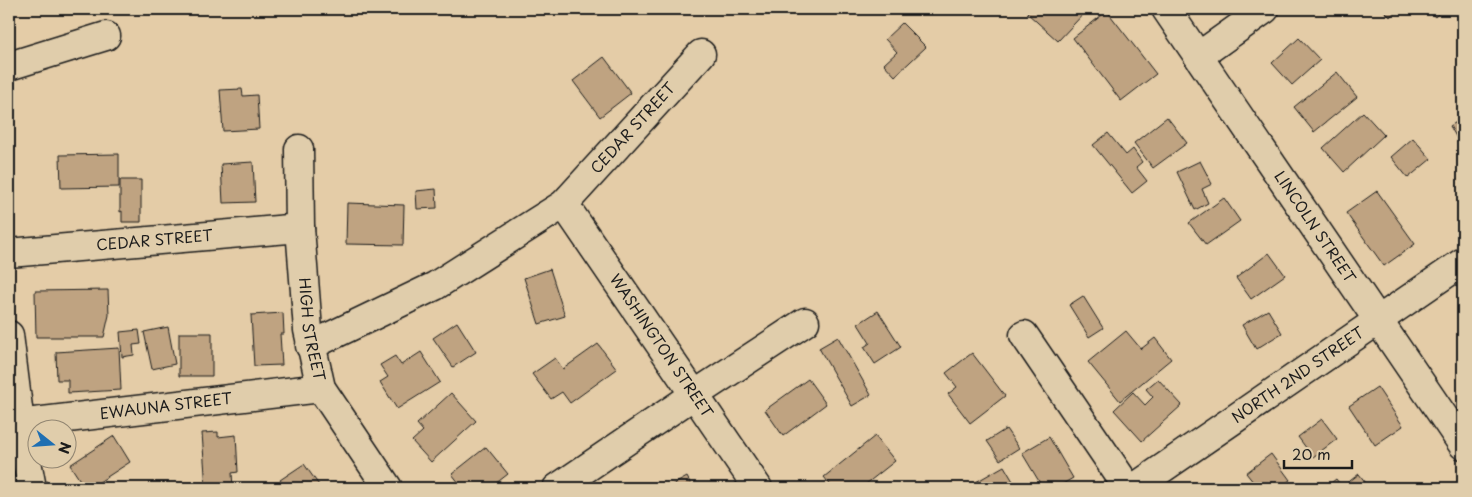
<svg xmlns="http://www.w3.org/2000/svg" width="1472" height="497" viewBox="0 0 1472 497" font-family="'Playpen Sans',sans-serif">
	<rect width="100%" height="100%" fill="#e4cca7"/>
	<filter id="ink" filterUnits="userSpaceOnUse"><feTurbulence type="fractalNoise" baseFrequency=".02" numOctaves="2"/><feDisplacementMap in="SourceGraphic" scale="10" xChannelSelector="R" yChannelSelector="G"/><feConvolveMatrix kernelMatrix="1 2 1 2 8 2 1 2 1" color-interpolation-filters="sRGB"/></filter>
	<g filter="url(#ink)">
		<!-- building -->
		<path fill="#bfa381" stroke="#1c1c1c" d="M1031,9h57l-30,32 -31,-28z
			M1382,9h15l-7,8z
			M1426,9h17l-8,8z
			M1107,11l49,63 -35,27 -48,-63z
			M902,23l24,24 -31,29 -11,-12 13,-12 -12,-13z
			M1299,38l21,22 -28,25 -20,-22z
			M604,57l27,36 -31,24 -27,-36z
			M1337,72l20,25 -43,35 -20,-25z
			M242,89l1,7 14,-1 2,34 -36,2 -3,-41z
			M1363,112l21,23 -40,37 -21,-24z
			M1167,117l20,26 -34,25 -19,-25z
			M1463,118v31l-13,-23z
			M1108,133l18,22 7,-6 9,13 -6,5 11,14 -15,12 -39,-48z
			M1413,138l18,21 -23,19 -17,-21z
			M119,154v33l-58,1 -1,-33z
			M1200,161l12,23 -10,5 6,14 -13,7 -18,-38z
			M253,162l2,40 -32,1 -2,-39z
			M120,180h21v42h-19v-11l-2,1z
			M436,189l1,19 -20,1 -1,-18z
			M1377,191l38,53 -31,22 -38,-53z
			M1224,198l16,23 -34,24 -17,-22z
			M347,203l57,2 -1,40 -57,-1z
			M1269,253l16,22 -34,24 -15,-21z
			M550,269l15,47 -26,8 -15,-46z
			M108,290l1,25 -5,22h-68l-1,-46z
			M1083,296l20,32 -14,9 -20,-32z
			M1268,310l14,23 -26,16 -14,-24z
			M878,311l23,36 -26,17 -11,-17 6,-4 -12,-19z
			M283,313l1,21h-4l2,31 -28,1 -3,-51z
			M457,322l19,30 -23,15 -20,-29z
			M168,327l7,37 -23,5 -8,-37z
			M139,330l2,14 -8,1 1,10 -12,2 -2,-25z
			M1126,331l15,18 14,-11 16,21 -51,42 -32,-39z
			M179,333h33v43h-33z
			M838,337l33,58 -19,11 -33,-58z
			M598,344l19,25 -47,34 -8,-11 -11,7 -19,-25 23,-16 8,11z
			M119,348l2,42 -53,3v-13h-11l-1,-28z
			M421,352l19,30 -43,27 -17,-27 8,-5 -8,-12 15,-9 6,9z
			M972,353l33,43 -35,27 -22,-29 9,-7 -11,-14z
			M808,379l18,25 -43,32 -18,-26z
			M1158,379l24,26 -40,36 -28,-31 19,-18 12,13 8,-8 -7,-8z
			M1377,387l26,39 -28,19 -26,-39z
			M451,393l25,28 -45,41 -19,-21 11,-10 -6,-7z
			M1322,419l15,20 -24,18 -15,-20z
			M1006,429l13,19 -19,12 -13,-19z
			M218,432v5l18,-2 2,37 -6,1 1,15h-27l-4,-55z
			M114,436l16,26 -40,26h-5l-15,-23z
			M875,436l20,25 -34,27h-28l-9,-11z
			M1049,437l24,41 -17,10h-13l-21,-35z
			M486,447l22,27 -18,14h-27l-11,-14z
			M1271,454l19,26 -11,8h-21l-12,-15z
			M304,464l17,24h-35l-6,-8z
			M1004,466l13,22h-37l-4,-6z
			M1359,474l11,14h-41l-2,-2 9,-7 6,8z
			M687,477l6,11h-26z"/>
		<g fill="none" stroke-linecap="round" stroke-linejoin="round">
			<defs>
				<g id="minor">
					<path id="s1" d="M1166,9l297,436"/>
					<path d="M1199,56l66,-47"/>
					<path d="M9,66l97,-30"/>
					<path id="s2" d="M299,149l1,79 8,102 13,58 67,100"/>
					<path id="s3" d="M564,204l194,284"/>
					<path id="s4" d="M9,253l291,-25"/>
					<path d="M9,335l11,89 12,64"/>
					<path d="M1024,335l104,153"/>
					<path id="s5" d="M310,346l125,-60 129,-82 137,-150"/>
					<path id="s6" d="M9,425l312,-37"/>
					<path d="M557,488l137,-93 111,-73"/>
					<path id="s7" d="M1134,488l329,-226"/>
				</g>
			</defs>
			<!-- minor casing -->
			<use href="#minor" stroke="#1c1c1c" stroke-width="31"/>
			<!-- minor -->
			<use href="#minor" stroke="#e0cdab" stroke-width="28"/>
		</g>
	</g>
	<g text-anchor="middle" stroke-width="4.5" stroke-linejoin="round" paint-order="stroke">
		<!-- street labels -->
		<g font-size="15" fill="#1c1c1c" stroke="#e0cdab">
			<text dy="5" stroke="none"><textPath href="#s5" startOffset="394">CEDAR STREET</textPath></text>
			<text dy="5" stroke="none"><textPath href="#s1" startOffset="264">LINCOLN STREET</textPath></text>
			<text dy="5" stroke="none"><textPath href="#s4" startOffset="146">CEDAR STREET</textPath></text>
			<text dy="5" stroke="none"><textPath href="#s2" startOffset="181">HIGH STREET</textPath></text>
			<text dy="5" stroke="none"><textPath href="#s3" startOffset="172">WASHINGTON STREET</textPath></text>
			<text dy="5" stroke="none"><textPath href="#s7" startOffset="199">NORTH 2ND STREET</textPath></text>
			<text dy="5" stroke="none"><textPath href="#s6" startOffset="158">EWAUNA STREET</textPath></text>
		</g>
	</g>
	<!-- margin -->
	<rect width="1472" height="497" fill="none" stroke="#e0cdab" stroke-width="30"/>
	<rect x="15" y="15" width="1442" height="467" fill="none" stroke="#1c1c1c" stroke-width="2" filter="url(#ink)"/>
	<!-- north arrow -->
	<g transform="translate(52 444) rotate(107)"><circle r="24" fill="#e0cdab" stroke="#928672"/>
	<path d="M0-4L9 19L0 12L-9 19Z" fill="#1f6fb2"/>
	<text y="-8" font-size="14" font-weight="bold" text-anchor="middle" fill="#1c1c1c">N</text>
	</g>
	<!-- scale -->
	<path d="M1284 460v8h68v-8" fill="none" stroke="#1c1c1c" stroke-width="2.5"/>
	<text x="1292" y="460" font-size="15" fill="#1c1c1c" stroke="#e0cdab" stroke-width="4" paint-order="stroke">20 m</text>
</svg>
